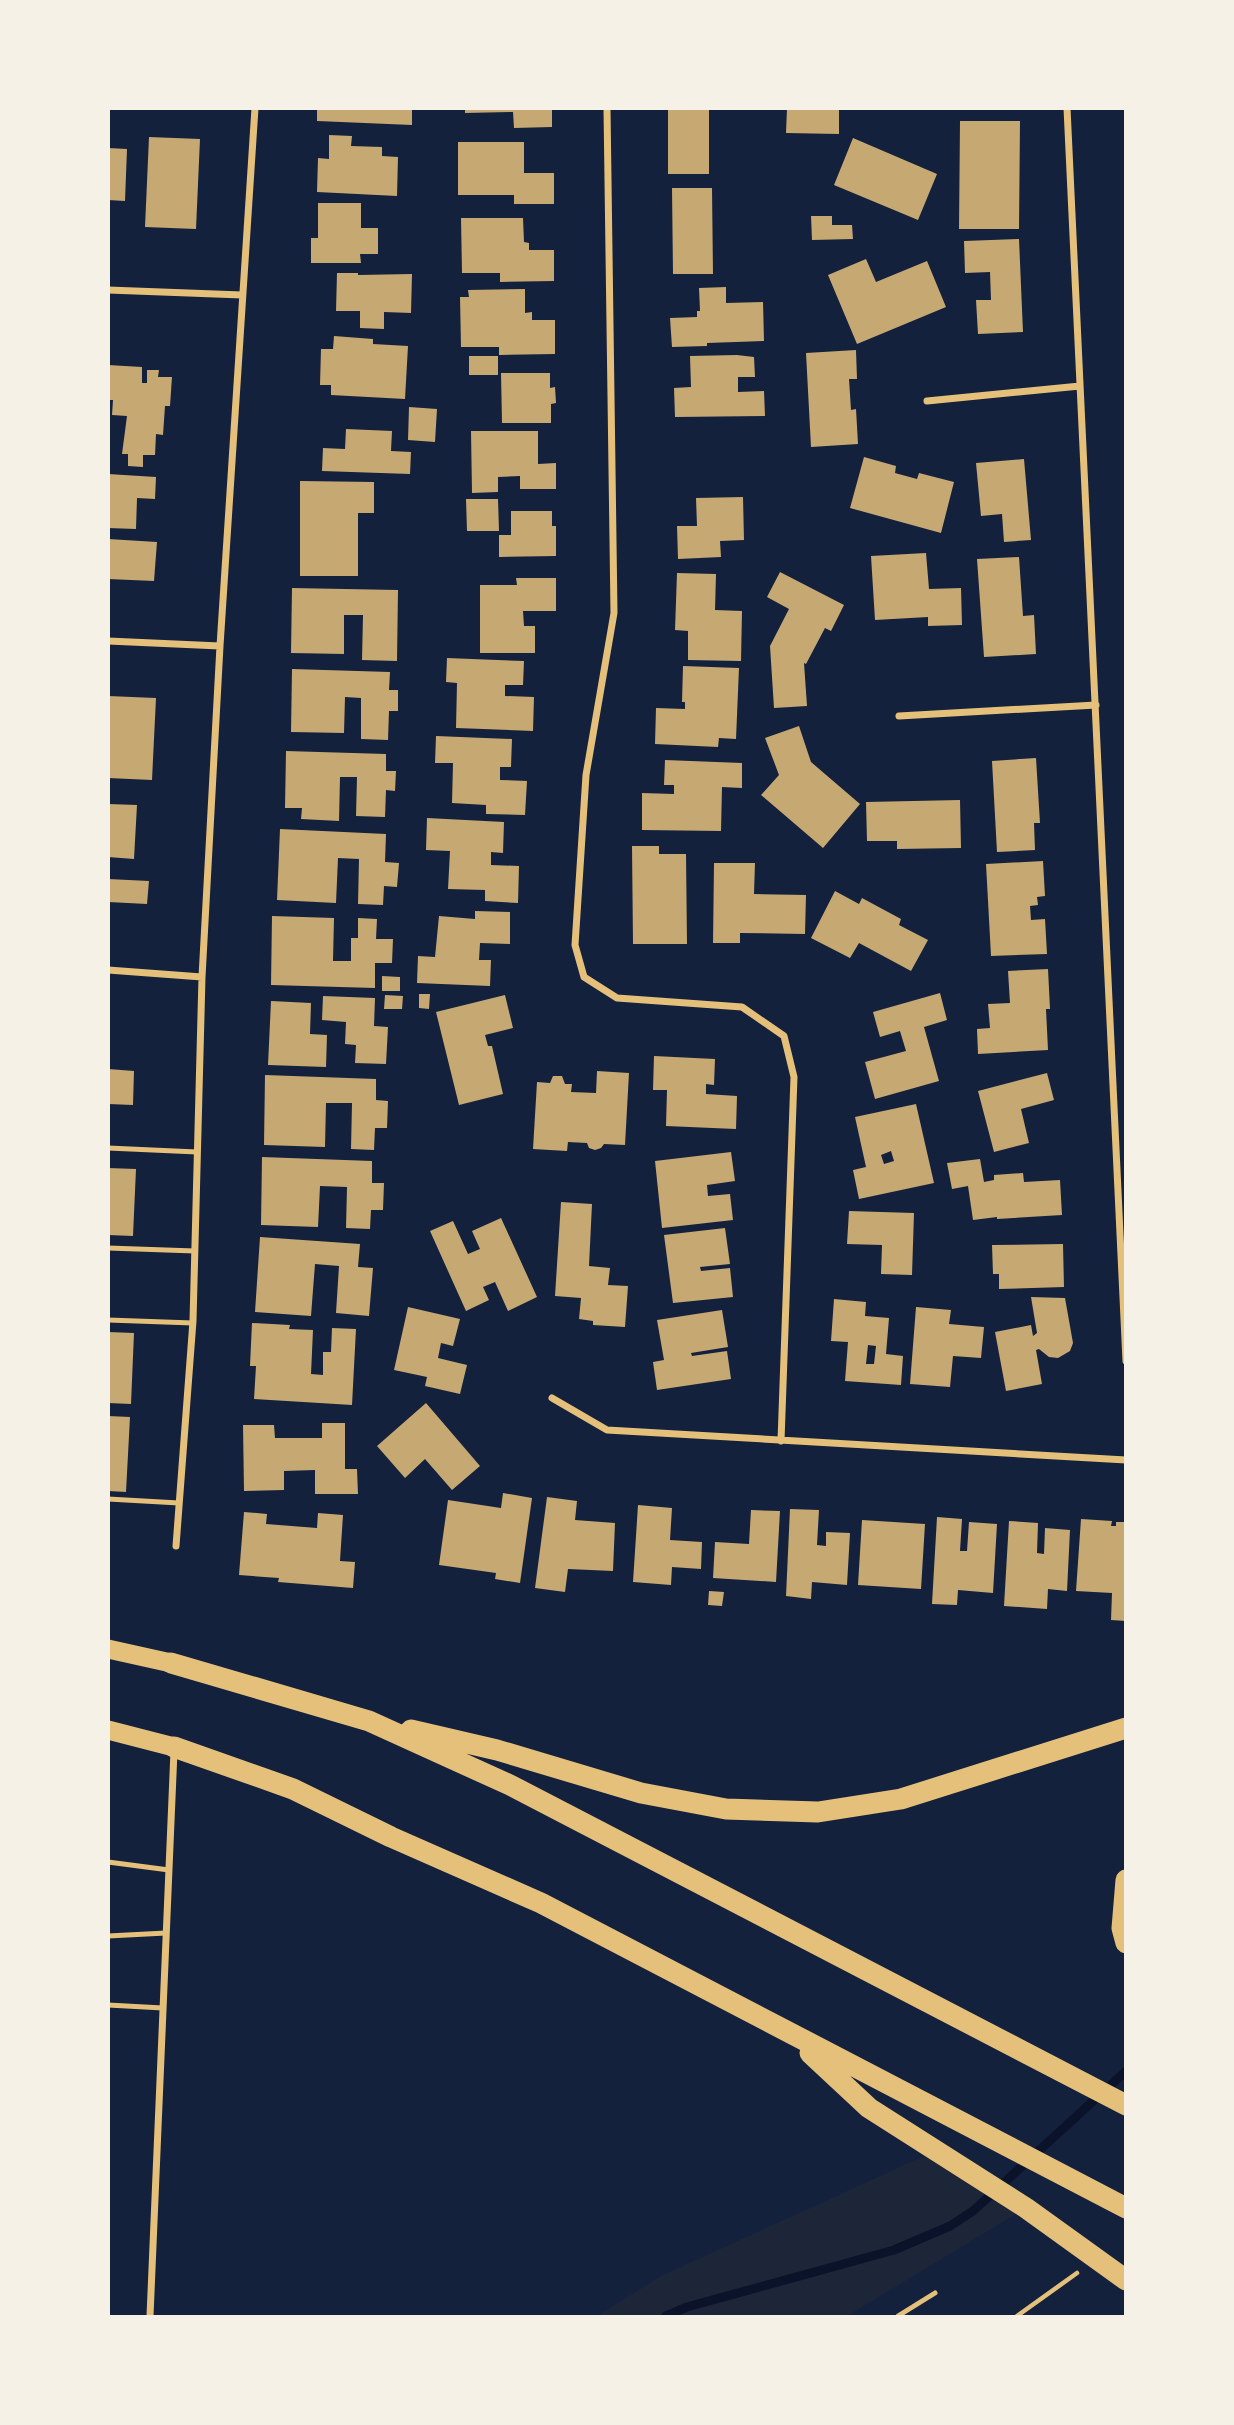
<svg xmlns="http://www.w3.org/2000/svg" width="1234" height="2425" viewBox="0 0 1234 2425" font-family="'Space Grotesk',sans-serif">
	<rect width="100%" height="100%" fill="#14213d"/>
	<!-- green -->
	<path fill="#1d2539" d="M935,2151l91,57 -179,108h-250l64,-40z"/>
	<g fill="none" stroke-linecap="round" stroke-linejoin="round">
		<!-- stream -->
		<path stroke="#0b132b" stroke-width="9" d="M666,2316l21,-9 207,-57 56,-24 23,-15 153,-140"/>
	</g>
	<!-- building -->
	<path fill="#c6a872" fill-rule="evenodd" d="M317,108h95v17l-95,-4z
		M465,108h87v19l-38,1 -1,-16 -48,1z
		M668,108h41v66h-41z
		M787,108h52v26l-53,-1z
		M960,121h60l-1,108h-60z
		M329,135l23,1 -1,10 31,1v9l16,1 -1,39 -80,-4 1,-34 11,1z
		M149,137l51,2 -4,90 -51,-2z
		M853,138l84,36 -19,46 -84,-35z
		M458,142h66v31h30v31h-40v-9h-56z
		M108,148l19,1 -2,52 -17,-1z
		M672,188h40l1,86h-40z
		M318,203h43v25h17v26h-18l1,9h-50v-25h7z
		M811,216h21v9h20l1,14 -41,1z
		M461,218h62l1,24 5,1v7h25v31l-54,1v-9h-38z
		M1019,239l4,93 -45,2 -2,-34h15l-1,-28 -25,1 -1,-32z
		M866,259l10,23 51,-21 19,46 -89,37 -29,-69z
		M337,273h21v2l54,-1 -1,39 -27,-1v17l-24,-1v-17h-24z
		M726,287v16l37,-1 1,39 -57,2v3l-35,1 -2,-29 27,-1v-6h3l-1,-23z
		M525,289v24l7,-1v8h23v34l-56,1v-8h-38l-1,-50h9l-1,-7z
		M334,336l39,3v5l35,2 -3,53 -74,-4v-10h-11l1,-36h12z
		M856,350l1,29h-8l2,31 5,-1 2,35 -47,3 -5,-94z
		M737,355l17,2 1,20h-17v15l26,-1 1,25 -90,1 -1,-29 17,-1 -1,-31z
		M469,356h29v19h-29z
		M108,365l34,2v16h5v-13h12l-1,7h14l-2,29h-5l-2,29 -7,-1 -1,21h-12v12l-15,-1v-12h-6l5,-38 -15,-1 1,-15h-5z
		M501,373h49v15l5,-1 1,16 -5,1v19h-49z
		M409,407l28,2 -2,33 -27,-2z
		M346,429l46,2 -1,20 20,1 -1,22 -88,-3 1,-23 22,1z
		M471,431h67v33l18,-1v26h-36v-13l-22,1v15l-26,1z
		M864,457l32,9 -1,7 22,6 2,-6 35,9 -13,51 -91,-25z
		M1024,459l7,81 -27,2 -2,-28 -21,2 -5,-53z
		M108,474l48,3 -1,22 -18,-1 -1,31 -28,-1z
		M300,481l74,1v31h-16v63h-58z
		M743,497l1,43 -24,1 1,16 -43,2 -1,-33h20l-1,-28z
		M466,499h32l1,32h-32z
		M511,511h41v15h4v30l-57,1v-22h12z
		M108,539l49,3 -3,39 -46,-2z
		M926,553l3,36 32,-1 1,37 -34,1v-9l-53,3 -4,-64z
		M1019,557l4,59 11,-1 2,39 -52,3 -7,-98z
		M780,572l64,33 -13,26 -6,-3 -19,36 -2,-1 3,43 -33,2 -4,-62 19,-37 -22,-12z
		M677,573l39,1 -1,36 27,1 -1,50 -53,-1v-29l-13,-1z
		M516,578h40v33h-33l1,15h11v27h-55v-68h37z
		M292,588l106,2 -1,71 -35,-1 1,-45h-19v39l-53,-1z
		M447,658l77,3 -1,24h-18v11l29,1 -1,34 -77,-3 1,-45 -11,-1z
		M683,666l56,2 -3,71 -17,-1 -1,9 -63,-3 1,-36 29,1v-7h-3z
		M292,669l98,3 -1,18h9v21h-9l-1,29 -27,-1v-41l-16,-1 -1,36 -53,-1z
		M108,696l48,2 -4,82 -44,-2z
		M799,726l12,36 49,42 -37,44 -62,-53 18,-20 -14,-37z
		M436,736l76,3 -1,28h-11v13l27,1 -2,34 -39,-1v-9l-34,-2 1,-40h-18z
		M286,751l100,3v17h10l-1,20 -9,-1 -1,27 -29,-1 1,-39h-17l-1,44 -38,-2 1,-11h-17z
		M1036,758l4,65h-6l1,27 -38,2 -5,-91z
		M665,760l77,3v25l-20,-1 -1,44 -79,-1v-37l32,1v-9h-10z
		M960,800l1,48 -64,1v-8h-30l-1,-39z
		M108,804l29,1 -3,54 -26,-2z
		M427,818l77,4 -1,31 -12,-1v13l28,1 -1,37 -33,-2v-11l-37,-1 2,-38 -24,-1z
		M280,829l106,5 -1,28 14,1 -2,24 -13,-1 -1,19 -25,-1 1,-45 -21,-1 -2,45 -59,-3z
		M632,846h27v8h27l1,90h-54z
		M1043,861l2,35 -8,1 1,8 -8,1 1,14 14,-1 2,35 -56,2 -5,-92z
		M714,863h41l-1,31 52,1 -1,39 -65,-1v10h-27z
		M108,879l41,2 -2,23 -39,-2z
		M835,891l24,13 3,-6 39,21 -2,6 29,15 -17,31 -52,-28 -9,15 -39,-20z
		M475,911l35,1v32l-30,-1 -1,17h12l-1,26 -73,-3 1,-27 17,1 4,-41 36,3z
		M272,916l62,2 -1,43h18v-23h7v-20l19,1 -1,20h17l-1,24h-17v25l-104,-3z
		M1048,969l2,40h-4l2,41 -70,4 -1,-25 13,-1 -2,-24 22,-1 -2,-32z
		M382,976l18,1v14h-18z
		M940,993l7,27 -23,7 15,54 -64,18 -10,-37 41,-11 -6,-20 -20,6 -7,-25z
		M419,994h11l-1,15 -10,-1z
		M385,995l18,1 -1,13h-18z
		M505,995l8,33 -28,7 3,11h4l11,48 -44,11 -23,-93z
		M323,996l52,2 -1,28 14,1 -2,37 -31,-1 1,-18 -11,-1 1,-22 -24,-2z
		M271,1001l40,2 -1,31 17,1 -1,32 -58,-2z
		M654,1056l61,3 -1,26 -8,-1v10l31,2 -1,33 -70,-3 1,-36h-14z
		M108,1069l26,2 -1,34 -25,-1z
		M597,1071l32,2 -4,72 -21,-1 -3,4 -6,2 -6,-2 -2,-5 -19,-1 -1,9 -34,-2 4,-67 13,1 3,-7h9l3,8h7l-1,8 25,1z
		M1047,1073l7,27 -33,9 8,34 -35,9 -16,-61z
		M265,1075l111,4v21l12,1 -1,27h-12l-1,22 -23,-1 1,-46h-26l-1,44 -61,-2z
		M916,1104l18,79 -75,16 -6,-29 13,-3 -11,-50zM891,1151l3,10 -10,3 -3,-9z
		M731,1152l4,29 -28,4 1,11 22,-2 3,26 -71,8 -7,-67z
		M262,1157l110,4v22h12l-1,27h-12l-1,19 -24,-1 1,-41 -27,-1 -2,41 -57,-2z
		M980,1159l4,23 10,-2v-5l29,-2 1,9 36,-2 2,35 -65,4v-2l-24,3 -5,-34 -16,3 -5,-26z
		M108,1168l28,1 -3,67 -25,-1z
		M561,1202l31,2 -3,62 21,2 -2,17 20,1 -3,41 -32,-2v-4l-14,-2 2,-21 -26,-2z
		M849,1211l65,2 -2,62 -31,-1 1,-29 -35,-1z
		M501,1218l36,79 -29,14 -13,-29 -12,5 6,13 -23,11 -36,-80 23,-10 15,33 12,-5 -8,-18z
		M725,1228l5,36 -30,3 1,4 29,-3 3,29 -60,6 -9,-68z
		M260,1237l100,7 -2,23 15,1 -4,48 -33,-3 3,-47 -24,-2 -4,52 -56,-4z
		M1063,1244l1,43 -65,2v-15h-6l-1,-29z
		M1031,1297l34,1 8,45 -3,8 -12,7 -9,-1 -10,-8 -3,1 6,34 -36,7 -11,-59 36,-7 2,11 4,-3z
		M834,1299l32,3 -1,14 24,2 -3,36 17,2 -2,29 -56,-4 3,-39 -17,-1zM868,1345l8,1 -2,18h-8z
		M408,1307l52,12 -7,27 -12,-3 -3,15 29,7 -7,29 -35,-8 2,-9 -33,-7z
		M916,1307l35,3 -2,14 35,3 -3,31 -28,-2 -3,31 -40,-3z
		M722,1310l6,37 -37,6 1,3 35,-5 4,28 -74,11 -4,-28 11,-2 -7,-40z
		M252,1323l38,2 -1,4 24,1 -2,44 12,1v-23h8l1,-24 24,1 -4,76 -98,-6 2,-33h-6z
		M108,1332l26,1 -3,71 -23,-1z
		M426,1403l54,63 -28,24 -27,-31 -20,19 -28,-32z
		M108,1416l22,1 -4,75 -18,-1z
		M322,1423h23v46h12l1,25h-43v-24l-31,1v19l-40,1 -1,-66h31l1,13h47z
		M503,1493l29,5 -12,85 -25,-4 1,-6 -57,-8 9,-65 53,8z
		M547,1497l30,4 -2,19 40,3 -2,48 -45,-2 -3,23 -30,-4z
		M638,1505l34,3 -2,32 32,2 -1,27 -29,-2 -1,18 -38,-3z
		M790,1509l29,1 -2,35 9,1v-14l24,1 -3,52 -35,-3 -1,17 -25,-3z
		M751,1510l29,1 -4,71 -63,-4 2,-36 34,2z
		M244,1512l23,2 -1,10 51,4 1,-15 25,2 -3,46 15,1 -2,26 -75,-6 1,-4 -40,-3z
		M937,1517l25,2 -2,32h7l2,-29 28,2 -4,69 -35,-3 -1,15 -25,-1z
		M1081,1519l31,2 -1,5h5v-4h10v99l-15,-1 1,-27 -36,-2z
		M862,1520l63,4 -4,65 -63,-4z
		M1009,1521l29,2 -1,30 7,1 1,-26 25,2 -3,61 -19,-2 -1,20 -43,-3z
		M709,1591l15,1 -2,14 -14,-1z"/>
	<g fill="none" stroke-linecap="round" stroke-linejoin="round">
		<!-- path -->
		<path stroke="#e5c07b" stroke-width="4.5" d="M1017,2316l60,-43"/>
		<!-- service -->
		<path stroke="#e5c07b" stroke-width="5" d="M108,1148l89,4
			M108,1248l87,3
			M108,1320l85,3
			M108,1499l71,4
			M108,1862l61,8
			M108,1936l58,-3
			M108,2005l55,3
			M898,2316l37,-23"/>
		<!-- minor -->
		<path stroke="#e5c07b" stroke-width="7" d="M607,108l7,505 -28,162 -11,170 9,32 33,21 125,9 42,29 10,41 -13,364
			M1067,108l59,1253
			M108,290l134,5
			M927,401l153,-15
			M108,641l112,5
			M899,716l197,-11
			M108,970l94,7
			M552,1398l55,32 519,30
			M176,1546l17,-225 9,-344 18,-331 35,-538
			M150,2316l24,-565"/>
		<!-- trunk -->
		<path stroke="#e5c07b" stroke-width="19" d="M108,1649l63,14
			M108,1730l66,17"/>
		<!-- motorway -->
		<path stroke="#e5c07b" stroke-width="21" d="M171,1663l198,58 141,64 616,320
			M411,1730l86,20 144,43 85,16 92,3 83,-13 225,-71
			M174,1747l119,42 98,48 150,66 585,305
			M1126,1880l-4,48 4,15
			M810,2053l59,55 157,100 100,72"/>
	</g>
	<!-- border -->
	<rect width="1234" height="2425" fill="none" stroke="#f6f1e7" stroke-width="220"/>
</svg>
